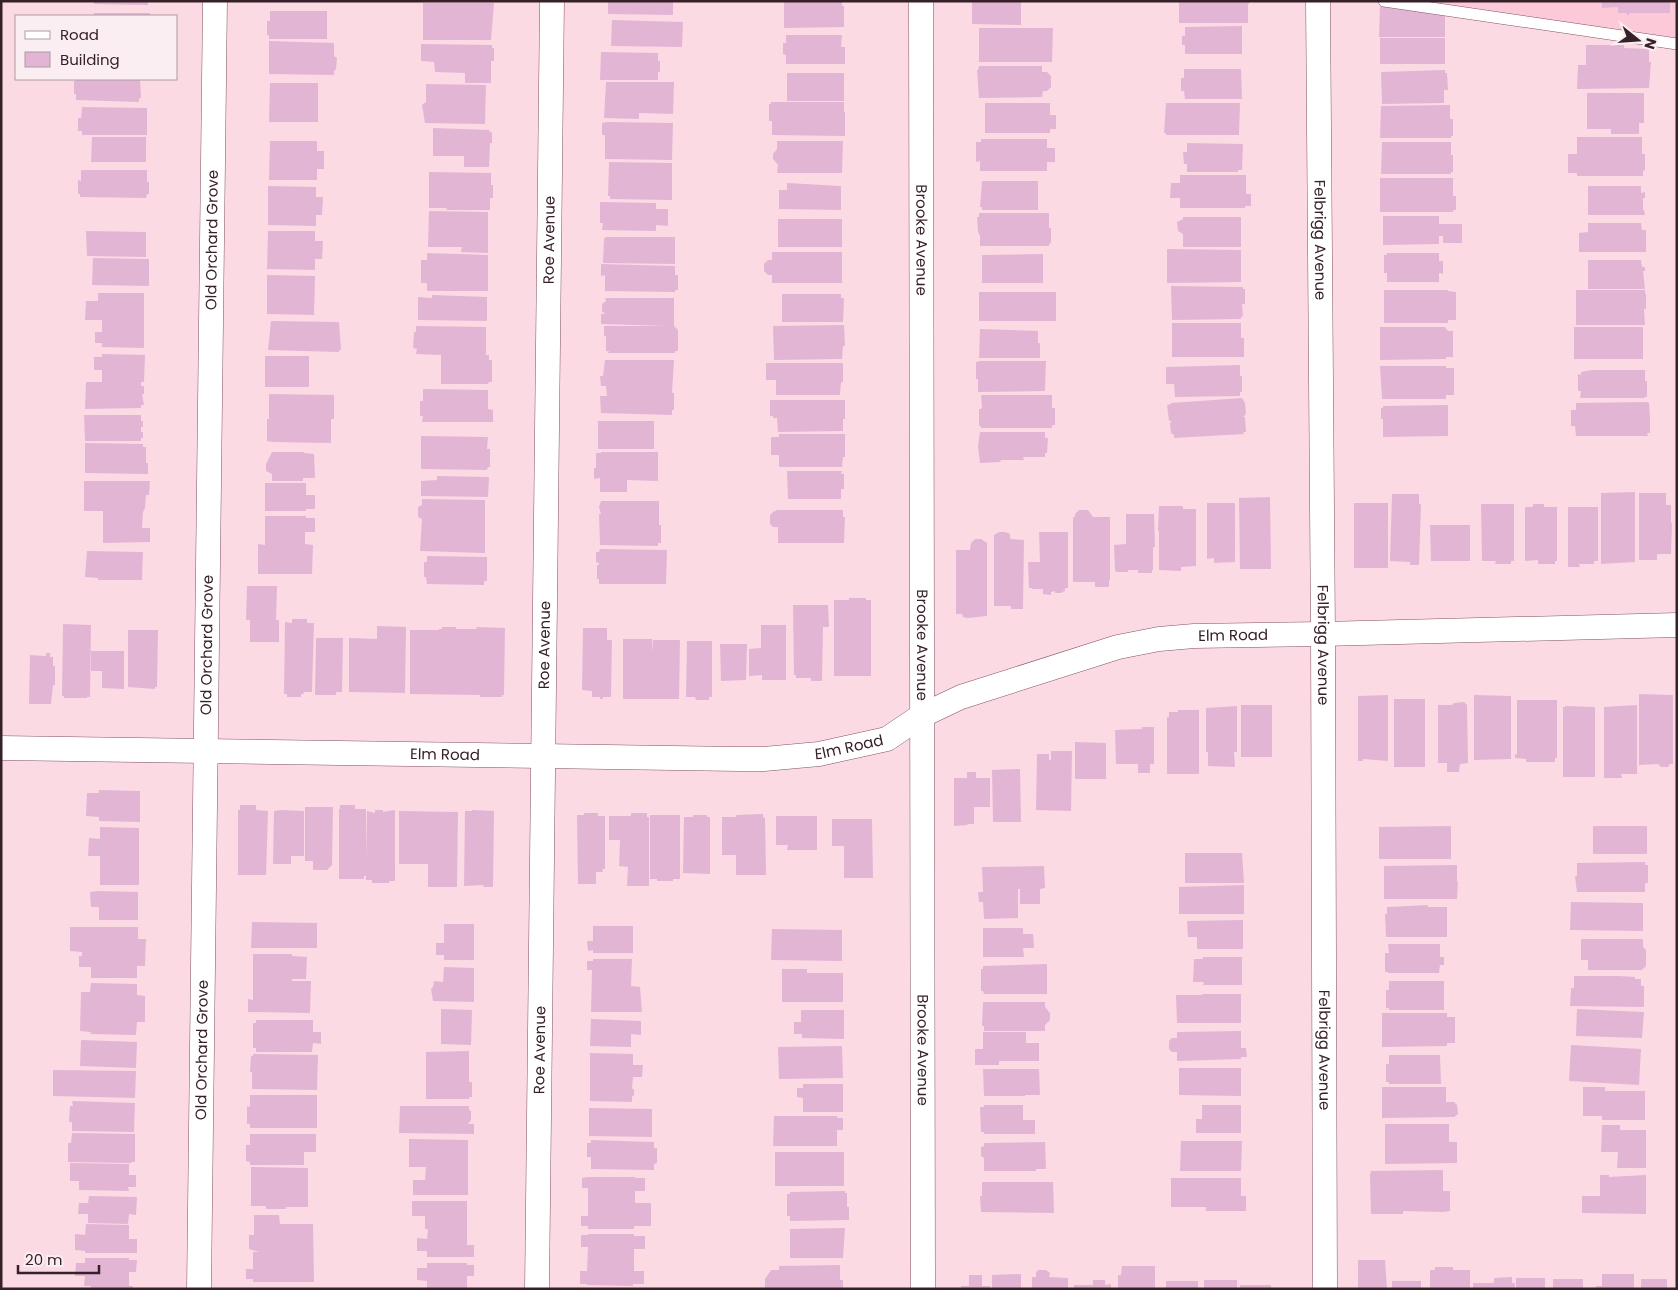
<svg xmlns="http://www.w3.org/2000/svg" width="1678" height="1290" viewBox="0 0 1678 1290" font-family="Poppins,sans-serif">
	<rect width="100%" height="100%" fill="#fcdae4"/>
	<!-- built -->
	<path fill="#fcc9d8" d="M1410,1h267v45z"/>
	<!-- building -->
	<path fill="#e3b5d4" d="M94,1h54v4l-54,-1z
		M608,1h65v14l-65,-1z
		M784,1h58v5h2v21l-60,1z
		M972,1h49v24l-49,-1z
		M1179,1h70v3h-1v19h-69z
		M1602,1h68v12h-41v2h-2l-1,-2h-8v-6l-16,1z
		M423,3h71l-3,37h-68z
		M1380,6l65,9v22h-66z
		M270,11h57v28h-58v-4h-2v-14h3z
		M94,13h56v3h-56z
		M612,20l71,2 -1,25 -71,-1z
		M1242,26v28h-57v-9h-3v-9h3v-9z
		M979,28h74l-1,34h-73z
		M786,35h56l-1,12h4v17h-59v-9l-3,-1v-11h3z
		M1380,38h65v26h-65z
		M269,41l65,2v13l3,2 -1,11 -2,2v4l-65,-1z
		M421,44l71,1v3h2v13h-3v22h-26v-10l-30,-1 -1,-10 -13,-1z
		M1586,45h38v3l25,1v13h2l-2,26 -72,1 1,-24h8z
		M601,52l57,1v8h2v11h-2v8h-58z
		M979,66h63v6h5l4,4v11l-4,4h-4l-1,6 -63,1 -2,-28h1z
		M1184,69h57l1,30h-57l-1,-8h-3v-13h3z
		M1445,70v3h2l1,17h-4v13l-62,1 -1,-32z
		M787,73h57v28h-57z
		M76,79h64l1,19h-2v4l-63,-2v-6h-2v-13h2z
		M606,82h68l-1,32 -34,-1v6l-35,-1z
		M270,83h48v39h-49z
		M426,84l60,1 -1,39 -60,-1 -3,-18 4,-3z
		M1587,93h57v30h-5v11h-28v-5h-24z
		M771,102h73v10h1v24l-73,-1v-14h-3v-17h2z
		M985,103h65v12h6v14h-6v4h-65z
		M1166,103h74l-1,32h-73v-2h-2z
		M1450,105v14h3v17h-2v2h-71l1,-32z
		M82,107l65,1v27h-65v-4h-4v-13h3z
		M608,122l65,1 -1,37 -67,-1v-24h-3v-12z
		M433,128l57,2 -1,2h3v11h-2l-1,24h-25v-11h-31z
		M92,137h54v25h-55z
		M1577,137h65v17h3v16l-2,1v5h-66v-3h-9v-19h9z
		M981,139h66v9h8v14h-8v9h-67v-10l-4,1v-20h5z
		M270,141h47v10h7v18h-7v11h-48z
		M777,141h66l-1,32h-65l1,-8 -5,-6v-5l4,-5z
		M1382,142h69v13h2v17h-2v2h-70z
		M1187,143l56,1 -1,26h-4v2h-51v-8h-3l-1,-12h4z
		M609,162l63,1v37l-62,-1v-3h-2z
		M81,170h66v12h2v12h-2l-1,4 -66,-1v-3h-2v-14l3,1z
		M429,172l62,1v12h2v13h-3v12h-44l1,-2h-18z
		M1180,175h66v19h5v12h-6v2h-65v-10h-10l1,-15h9z
		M1380,178h73v18h3v14h-3v2h-73z
		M982,181h56v29h-56v-3h-2z
		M787,183l54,3v24l-62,-1v-19h8z
		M268,186l48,1v10h7l-1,18h-6v11l-48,-1z
		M1588,186h53v7l4,-1v6h-2v12h1l1,5h-57z
		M600,202l56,1v6h12v17l-12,-1v6l-54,-1 1,-7h-3z
		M429,211l59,1v41l-27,-1 1,-5h-34z
		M979,213h70v15h2v15l-2,1v2h-69v-10l-2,-4 -1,-15h2z
		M1383,216h56v8h23v19h-19v-7h-4v8l-56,1z
		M1183,217h58v30h-58v-13l-5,-3 -1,-9 6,-3z
		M778,219h64v28h-64z
		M1588,223h53l1,7h4v22h-67v-19l9,-1z
		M86,231l60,1v25l-59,-1z
		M268,231h47v10h8l-1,18h-7v11l-48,-1z
		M606,237h69v27l-72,-1 1,-24z
		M1167,249l74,1v32l-74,1z
		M772,252h70v31h-70v-8h-4l-4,-4v-7l4,-4h4z
		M427,253l61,2v36h-61v-8h-6v-23h6z
		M1387,253h52v8h4v13l-4,-1v9h-52v-9h-3v-18h3z
		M1043,254v29h-61v-28z
		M93,258l56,1v27l-57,-1z
		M1588,260h53l1,7h3v4h-2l2,18h-57z
		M601,264l74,2v9h3v15h-3v2l-70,-1v-16l-4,1z
		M267,275l48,1 -1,39 -47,-1z
		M1171,286l72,1v2h2v15h-3l1,13 -2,-1v3l-69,1z
		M1384,290h64v1l8,1v28h-8v3h-64z
		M1576,290h69v4h1v15h-2l1,16h-69z
		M979,292h77v29h-77z
		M98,293h46v55l-42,-1v-4h-7v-11h7v-12h-17l1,-19h12z
		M782,294h59v4h3l-1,24h-61z
		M432,295l55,2v24l-69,-1v-23l14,1z
		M605,298h69v28l4,4v21h-3v2h-67l1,-2h-3v-15h-2v-10h63l-66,-2v-10h4l-3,-3v-7l4,-3z
		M271,321l68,1 2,28h-2v2l-71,-2z
		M1172,323h69v15h3v19h-72z
		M844,325l1,21h-2l-1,13 -68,1 -1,-34z
		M416,326l70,1v28h3v5h3v22h-3l-1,2h-47v-29l-25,-1 1,-5 -4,-1 1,-16h2z
		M1380,327h65l3,4h5v26h-7v2l-66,1z
		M1574,327h69v32h-69z
		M980,329l58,2v12h2v15h-61z
		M102,354l43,1 -1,27h-3v4h3v8h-2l2,11h-3v3l-56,1 1,-27h16v-12h-8v-13h8z
		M265,356h44v31h-44z
		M605,360h69l-2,33h2v17h-2v5l-71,-2 -1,-17h7l-1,-10h-5l-1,-10h3z
		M978,361h68l-1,30 -67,1v-13h-2v-17h2z
		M766,363h77v19h-2l-1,13h-64v-15h-10z
		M1240,365v11h2v16h-2v4l-65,1 -1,-13h-8v-17z
		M1380,366h66v2h8v27h-8v4h-64z
		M1592,370h53v11h2v16h-3l1,1h-65l1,-7h-3v-17l3,1v-3z
		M423,389l65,1v19l5,1v12h-71l1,-6h-3v-15h3z
		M269,394l65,1v24h-3v24l-58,-1 -6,-1v-22h2z
		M981,395h71v13h3v17h-3v3h-71v-2h-2v-17h2l1,-2z
		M1242,398l3,5 1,11 -3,3h2l1,15h-3l1,2 -70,4v-3l-3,-2 -1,-10 2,-2h-3l-2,-16 4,-1v-1z
		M770,400h75v19h-2v12l-65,1 -1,-14h-4v-2h-3z
		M1647,402l2,1 1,14v16h-3l1,3h-72l-1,-10h-4v-16h5v-7z
		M1448,405v31l-65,1v-18h-2v-11h2v-2z
		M84,415h57v6h2v6h-2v5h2v6h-2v3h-56z
		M598,421h56v28h-56z
		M980,432h65v6h3l-1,15h-2v4h-22l1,3h-23l-1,2 -20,1 -2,-17z
		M779,434h66v23h-2l-1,10h-63v-12h-8v-18h8z
		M421,436l67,1 -1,12h3v18h-2l-1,3 -66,-1z
		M85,443l58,1v3h3v16h2v11l-63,-1z
		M272,452h32v1l10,1 1,24h-12v3h-31v-7l-6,-3v-7z
		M601,452h57v29l-31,-1v12h-27v-14l-6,1v-11h2v-15h5z
		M787,471h55l-1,3h3v15h-3v10h-53z
		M437,476l52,1 -1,20 -67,-1v-15l16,-1z
		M84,481h66l-1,14h-3l-1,13 -2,4 -1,16h8v14l-47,1v-32h-19z
		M265,483h41v12h9v14h-9v2h-41z
		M1635,492v70l-34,2v-71z
		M1639,493h27v12h5v18h1l-1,31h-14v6h-18z
		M1392,494h27v10h2l-2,61h-9v-3l-20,-1z
		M1270,497l1,72h-31l-1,-71z
		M422,499l63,1v53l-65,-2 2,-32 -4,-2v-10l4,-2z
		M601,501h58v24h2v18h-3v3l-58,-1 -1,-31h2l-2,-7z
		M1207,503h28v59l-21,1v-5l-7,1z
		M1354,503h34v65h-34z
		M1481,504h33v57h-3v3h-16l1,-3h-14z
		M1533,504h11v3h13v54h-2v3h-17v-4l-13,1v-54h8z
		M1159,506h24v3h13v57l-15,1v4l-22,-1v-39h-1z
		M1568,507h30v54h-4v3h-15l1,3h-12z
		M777,510h66v7h2l-1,26h-66v-16h-5l-3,-3v-9l3,-3z
		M1079,510h9l5,7h17v63h-1v7h-14v-5h-22v-65h2v-3z
		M1126,514h28l1,33h-2v23h-1v3h-14v-3h-10v2h-12l-1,-2 -1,-25 12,-1z
		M265,516h41v2h9v14h-10v12l8,1 -1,29h-54v-30l7,1z
		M1430,525h40v36h-39z
		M999,532h6l5,2v5l14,1 -1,69h-12v-3h-17v-71z
		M1039,532h29v56h-3v3l-3,1v1h-7v-2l-4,1v3l-8,-1v-5h-11v-1h-3l-1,-26h12z
		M975,539h6l6,4v73l-19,2 -5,-1 -1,-3h-6v-64h14l1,-7z
		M600,549l67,1 -1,34h-67v-5h-2v-14h2v-2l-3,-1v-10h3z
		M87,551l56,1 -1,28h-44v-2l-13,-1z
		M427,556l60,1v24h-3v4l-57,-1 -1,-7h-2v-15h3z
		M247,586h30l-1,34h3v22h-29v-22h-4z
		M849,598h17v2h5v76h-37v-76h15z
		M793,605h35l1,22h-6l-1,54h-11v-3h-15v-3h-2z
		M292,619h15v4h7l-2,69h-8l-1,2h-2v3h-14v-3h-3l1,-72 7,1z
		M63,624l28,1 -1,72h-3v1h-23v-2h-2z
		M761,625h25v55h-24v-5l-13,1v-27l12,-1z
		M377,626l29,1 -1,66 -56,-1v-54l28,1z
		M442,627h14v2h21l-1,-2 29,1 -1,67h-2v2h-22v-2l-70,-1v-64h29v-1h3z
		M583,628h24v12h5l-1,57h-8v2h-3v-2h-8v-6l-10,-1z
		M128,630h30l-1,57h-2v2l-27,-2z
		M316,638h27l-1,54h-6v3h-21z
		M623,639h29v13l1,-12h27l-1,59h-56z
		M687,641h25v56h-3v3h-13l-1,-3h-9z
		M720,644h27l-1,36 -25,1z
		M91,651h33v38l-22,-1v-17h-11z
		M46,653h4v4h3v9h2v19h-2l-2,19h-22l1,-49 16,1z
		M1639,694l34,1v69h-3l-2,3h-7l-3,-3 -19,1z
		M1388,695v66l-25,-2v2h-5v-65z
		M1474,695l37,1v63l-37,1z
		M1394,699h31v68h-31z
		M1517,700h40v58h-2v4h-29v-3l-11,-1v-4l2,1z
		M1464,702l3,3 1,58 -8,1 -1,8h-12v-9h-9v-58h14l2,-2z
		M1241,705h31v52h-31z
		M1637,705v69h-16l1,4h-18v-71z
		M1237,706v46h-3l1,15 -27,-1v-14h-2v-44z
		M1565,706l30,1v70h-32v-70h2z
		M1178,710h21v64h-32v-57h2v-5h9z
		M1142,727h12v37h-4v9h-12v-9h-22l-1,-34 27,-1z
		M1075,742l31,1v36h-31z
		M1051,751h21l-1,60 -35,-1 1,-56h12v6h2z
		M1020,769l1,53h-28l-1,-52z
		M967,772h9v6h14v29h-16v17h-7l1,1 -14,1v-48h13z
		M99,790l41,1v31l-41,-1v-4l-13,-1 1,-23h12z
		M240,805h16v5l12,1 -2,64h-28v-65h2z
		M340,805h15v4h11v52l1,-50 8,2v-3h8v2l12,-2v71h-6v2h-17v-3h-6v-4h-2v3h-25v-70h1z
		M305,807h28l-1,58 -5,5h-14v-9h-8z
		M281,810l23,1v45h-13v8h-18l1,-53z
		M472,810l22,1 -1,76h-9l-1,-2 -19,1 1,-75h7z
		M399,811l59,1 -1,75h-29v-23h-29z
		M584,813h14v3h7v53h-3l1,3h-7v12h-18l-1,-69h7z
		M631,813h16v4h2v69h-22l1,-19 -9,-1 1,-26h-11v-24h22z
		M763,814v3l2,1 1,57h-30v-20h-14v-38h14v-2z
		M650,815h30v64h-7v2h-16v-2h-7z
		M693,815h14v2h3v57l-27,-1 1,-56h9z
		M776,816h41v34h-30l1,-5h-12z
		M832,819h40l1,59h-29v-32h-12z
		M1451,826v33h-72v-32z
		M1593,826h54v28h-54z
		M100,827l39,1v57h-39v-29h-12l1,-18 11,1z
		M1185,853h57l2,30h-59z
		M1645,862v3h3v18h-3v9h-68l-2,-15 2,-2v-12z
		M1457,865v17h1l-1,17h-73v-33z
		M1044,866l1,22 -5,1v15h-20v-15h-2v29l-34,1 -1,-17h-4l-1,-10h5l-1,-25z
		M1244,885v29h-65v-27z
		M99,891l39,1v28h-39v-13h-8l-1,-15z
		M1571,902l72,1v28l-73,-1z
		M1428,905v2h19v30h-61l-1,-23h2v-7z
		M1243,920v29h-46v-12h-9l-1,-16z
		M252,922l65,1v25h-66z
		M444,924h30v36h-30v-5h-8v-12h8z
		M593,926h40v27h-40v-3l-5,1 -1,-10h6z
		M70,927h68v12h8l-1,27h-8v12h-46v-11h-12v-11h3v-4l-12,-1z
		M983,928h40v6h10l1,14h-11l1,9h-41z
		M772,929l70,1v31l-71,-1z
		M1581,939h62v8l3,3v16l-4,4h-54v-10h-7z
		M1388,944h52v13h4v8h-4l-1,8h-51v-1h-3v-19h4z
		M253,954h39v2l15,1 -1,22h-14v2h19l-1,32 -62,-1v-13l5,1z
		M1203,957h39v28h-39l1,-3h-11l1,-23h9z
		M593,959h39l-1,27 9,1 2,25h-51l1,-42h-5v-9h6z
		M1047,964v30h-63l-1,-3h-2v-22h2v-3z
		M444,967l30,1v34l-41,-1 -2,-12 2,-2 1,-6 9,1z
		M782,969h25v4h36v29h-61z
		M1574,976h45l16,1v2h6v7h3v21l-74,-1 1,-18h3z
		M1389,981h55v29h-55v-2h-3v-18h3z
		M91,983l46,1v11l8,1v26h-8l-1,13 -46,-1 1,-2 -11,-1 1,-39h9z
		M1202,994h39v29h-64l-1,-28h26z
		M983,1002h62v5l5,6v7l-5,5v6h-61v-5h-2z
		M441,1009l31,1 -1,35 -30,-1z
		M1577,1009l67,3 -2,26 -66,-2z
		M801,1010h43v29l-42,-1v-4h-8v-12h7z
		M1382,1013h65v4h8v26h-8v3l-65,1z
		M591,1019l50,2v14l-10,-1v13l-41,-1z
		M256,1020h57v12h8v12l-8,-1 -1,9h-56v-4h-3v-25h3z
		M1241,1031v17h5l1,9h-6v2l-64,2v-9h-5l-3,-3v-8l3,-3h5v-6z
		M983,1032h43v11h13v18h-40v4h-24v-16h8z
		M81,1040l56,2 -1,26 -56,-2z
		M1571,1045l70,4 -2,36 -70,-4z
		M842,1046l1,32 -64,1 -1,-32z
		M469,1051v31h3v15h-3v2h-43v-47z
		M590,1053l43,1v11h10l-1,12h-9l-1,11 2,2v5l-2,2v5l-42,-1z
		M253,1054l65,1 -1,35 -65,-1v-17h-2l1,-16h2z
		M1389,1055h51l1,29h-52v-2h-3v-18h3z
		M1179,1068h62v28l-62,-1z
		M983,1069h56l1,26h-15v1h-41z
		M53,1070l83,1 -1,27 -82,-2z
		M803,1084h40v28h-40v-14l-6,-1v-9h6z
		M1382,1087h64v15h8l3,3 1,9 -4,3 -72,1z
		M1583,1087h22v4h40v29h-43v-4h-19z
		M250,1095h67v33h-67v-4h-3v-18l3,1z
		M72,1101l63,2 -1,29 -62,-1v-9h-3l1,-16h3z
		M984,1105h39v15h12v14h-51v-2h-3l-1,-25h4z
		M1202,1105h39v28h-45v-14h6z
		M400,1106h69v4l2,1v9l-3,4h6v10l-75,-1z
		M589,1108l63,1v28l-63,-1z
		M774,1116h63v2h6v12h-6v16h-64z
		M1385,1124h64v18h8v21l-72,1z
		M1602,1125h18v5h26v38h-29l1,-16h-17z
		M72,1133l63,1v28h-4v1l-63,-1v-19h3z
		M250,1134h66v18h-12v13h-54v-3l-4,-1v-16h4z
		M409,1139l59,1v55h-55v-15h12l1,-13h-17z
		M591,1140l63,2v6h3v15l-3,1v6l-63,-1v-12h-4v-14h4z
		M1181,1141h61l-1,30h-61z
		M1045,1142l1,27h-10v2h-52v-13l-3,-2v-9l3,-1v-3z
		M775,1152h69v34h-69z
		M70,1163l59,1v11h7v12h-8l1,4 -50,-1v-9h-9z
		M251,1167l57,1v39h-22v2h-20v-3h-15z
		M1443,1170v21h7v20l-7,1 -40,-1v3h-32l-1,-39 1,-4z
		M1600,1175h9v2l37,-2v39l-64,-1v-17h18z
		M588,1177h47v1h10v13h-10v12h16v23h-17v3h-46v-3h-7v-10h7v-28h-6v-10z
		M1171,1178h70v18h5v15h-40v-4h-35z
		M982,1182h71l1,31 -73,-1 -1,-16h2z
		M845,1191v2h2v14h2v13l-59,1v-5h-3v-22h3v-2z
		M89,1196l48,1 -1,18 -7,-1 -1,10 -40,-1v-9h-10l1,-11h9z
		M412,1201h55v44h7v12h-47v-6h-10v-13l10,1 1,-10h-3v-13h-13z
		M254,1215h25l1,9h33l1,58h-61v-3h-7v-10h7v-17h6l-10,-3v-14h5z
		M86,1224l43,1v14h8v14h-52v-2l-10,-1v-16l10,1z
		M845,1228l-2,30h-53v-29z
		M588,1234h46v2h11v13h-11v22h10v13h-11v2l-46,-1v-1h-7v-13h7l1,-24h-7v-12h7z
		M85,1258h44v2h8l-1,12h-7v14h4v3h-42v-3h-7l1,-10h-10l1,-13h9z
		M1358,1260h27l2,29h-29z
		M427,1263h40v2h7v11h-7v13h-40v-8l-10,-1v-12h10z
		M840,1265v15h3v9h-78v-10l6,-9h8v-4z
		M1122,1266h33v23h-37v-14h3z
		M1435,1267h18v3h17v19h-40v-19h5z
		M1038,1270h8l4,3 -1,4 19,1v11h-36v-12h4v-4z
		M1021,1274v15h-29v-14z
		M1602,1274h32v15h-38v-3h6z
		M969,1275h13v11h8v3h-29v-3h8z
		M1512,1277v6h3v6h-42v-6h21v-5z
		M1516,1278h29v11h-29z
		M1553,1279h30v10h-30z
		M1641,1279h26v10h-26z
		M1093,1280h12v5l6,-1v5h-37v-4h19z
		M1204,1280h33v9h-33z
		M1166,1281h32v8h-32z
		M1392,1281h29v8h-29z
		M1240,1285h31v4h-31z"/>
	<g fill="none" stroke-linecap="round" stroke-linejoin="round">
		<defs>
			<path id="lane" d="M1384,1l293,43"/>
			<g id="street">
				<path id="s1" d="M921,1l2,1288"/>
				<path id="s2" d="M1318,1l5,633 2,655"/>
				<path id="s3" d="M1,748l737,11h26l55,-5 68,-15 34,-23 40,-19 157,-50 41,-8 35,-3 129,-2 354,-9"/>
				<path id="s4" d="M199,1289l16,-1288"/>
				<path id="s5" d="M537,1289l15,-1288"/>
			</g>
		</defs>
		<!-- lane casing -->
		<use href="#lane" stroke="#825362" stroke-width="12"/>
		<!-- street casing -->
		<use href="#street" stroke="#825362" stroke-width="25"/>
		<!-- lane -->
		<use href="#lane" stroke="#fff" stroke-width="11"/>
		<!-- street -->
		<use href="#street" stroke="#fff" stroke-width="24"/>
	</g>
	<g text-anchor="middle" stroke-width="4" stroke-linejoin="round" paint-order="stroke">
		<!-- street labels -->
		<g font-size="15" fill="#362128" stroke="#faeef2">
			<text dy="5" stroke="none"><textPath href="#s4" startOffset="1049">Old Orchard Grove</textPath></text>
			<text dy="5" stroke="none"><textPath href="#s5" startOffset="1049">Roe Avenue</textPath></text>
			<text dy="5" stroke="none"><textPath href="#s1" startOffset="239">Brooke Avenue</textPath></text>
			<text dy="5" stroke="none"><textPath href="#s2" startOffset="239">Felbrigg Avenue</textPath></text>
			<text dy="5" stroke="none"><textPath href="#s3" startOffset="1254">Elm Road</textPath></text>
			<text dy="5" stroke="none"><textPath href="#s4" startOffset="644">Old Orchard Grove</textPath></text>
			<text dy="5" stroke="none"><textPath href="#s5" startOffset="644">Roe Avenue</textPath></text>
			<text dy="5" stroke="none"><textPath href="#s1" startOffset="644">Brooke Avenue</textPath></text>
			<text dy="5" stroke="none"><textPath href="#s2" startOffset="644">Felbrigg Avenue</textPath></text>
			<text dy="5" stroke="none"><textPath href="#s3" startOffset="849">Elm Road</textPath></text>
			<text dy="5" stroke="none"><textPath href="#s3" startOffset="444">Elm Road</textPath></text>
			<text dy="5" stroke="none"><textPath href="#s4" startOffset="239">Old Orchard Grove</textPath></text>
			<text dy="5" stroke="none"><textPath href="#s5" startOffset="239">Roe Avenue</textPath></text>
			<text dy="5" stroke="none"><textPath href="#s1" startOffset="1049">Brooke Avenue</textPath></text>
			<text dy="5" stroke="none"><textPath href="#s2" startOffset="1049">Felbrigg Avenue</textPath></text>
		</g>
	</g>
	<!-- border -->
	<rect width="1678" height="1290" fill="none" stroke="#362128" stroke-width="5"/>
	<!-- legend -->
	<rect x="15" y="15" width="162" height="65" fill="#faeef2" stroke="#ac9ca1"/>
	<rect x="25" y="31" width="25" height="8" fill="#ffffff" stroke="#ac9ca1"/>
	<text x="60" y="40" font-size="15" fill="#362128">Road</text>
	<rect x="25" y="52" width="25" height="15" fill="#e3b5d4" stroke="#ac9ca1"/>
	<text x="60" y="65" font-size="15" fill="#362128">Building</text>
	<!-- north arrow -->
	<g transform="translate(1638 40) rotate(107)" stroke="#faeef2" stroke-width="4" paint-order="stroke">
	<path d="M0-4L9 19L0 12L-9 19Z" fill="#362128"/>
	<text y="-8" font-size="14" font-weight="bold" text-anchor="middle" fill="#362128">N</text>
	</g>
	<!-- scale -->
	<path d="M18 1265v8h81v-8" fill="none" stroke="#362128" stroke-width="2.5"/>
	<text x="25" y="1265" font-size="15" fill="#362128" stroke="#faeef2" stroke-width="4" paint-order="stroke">20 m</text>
</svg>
